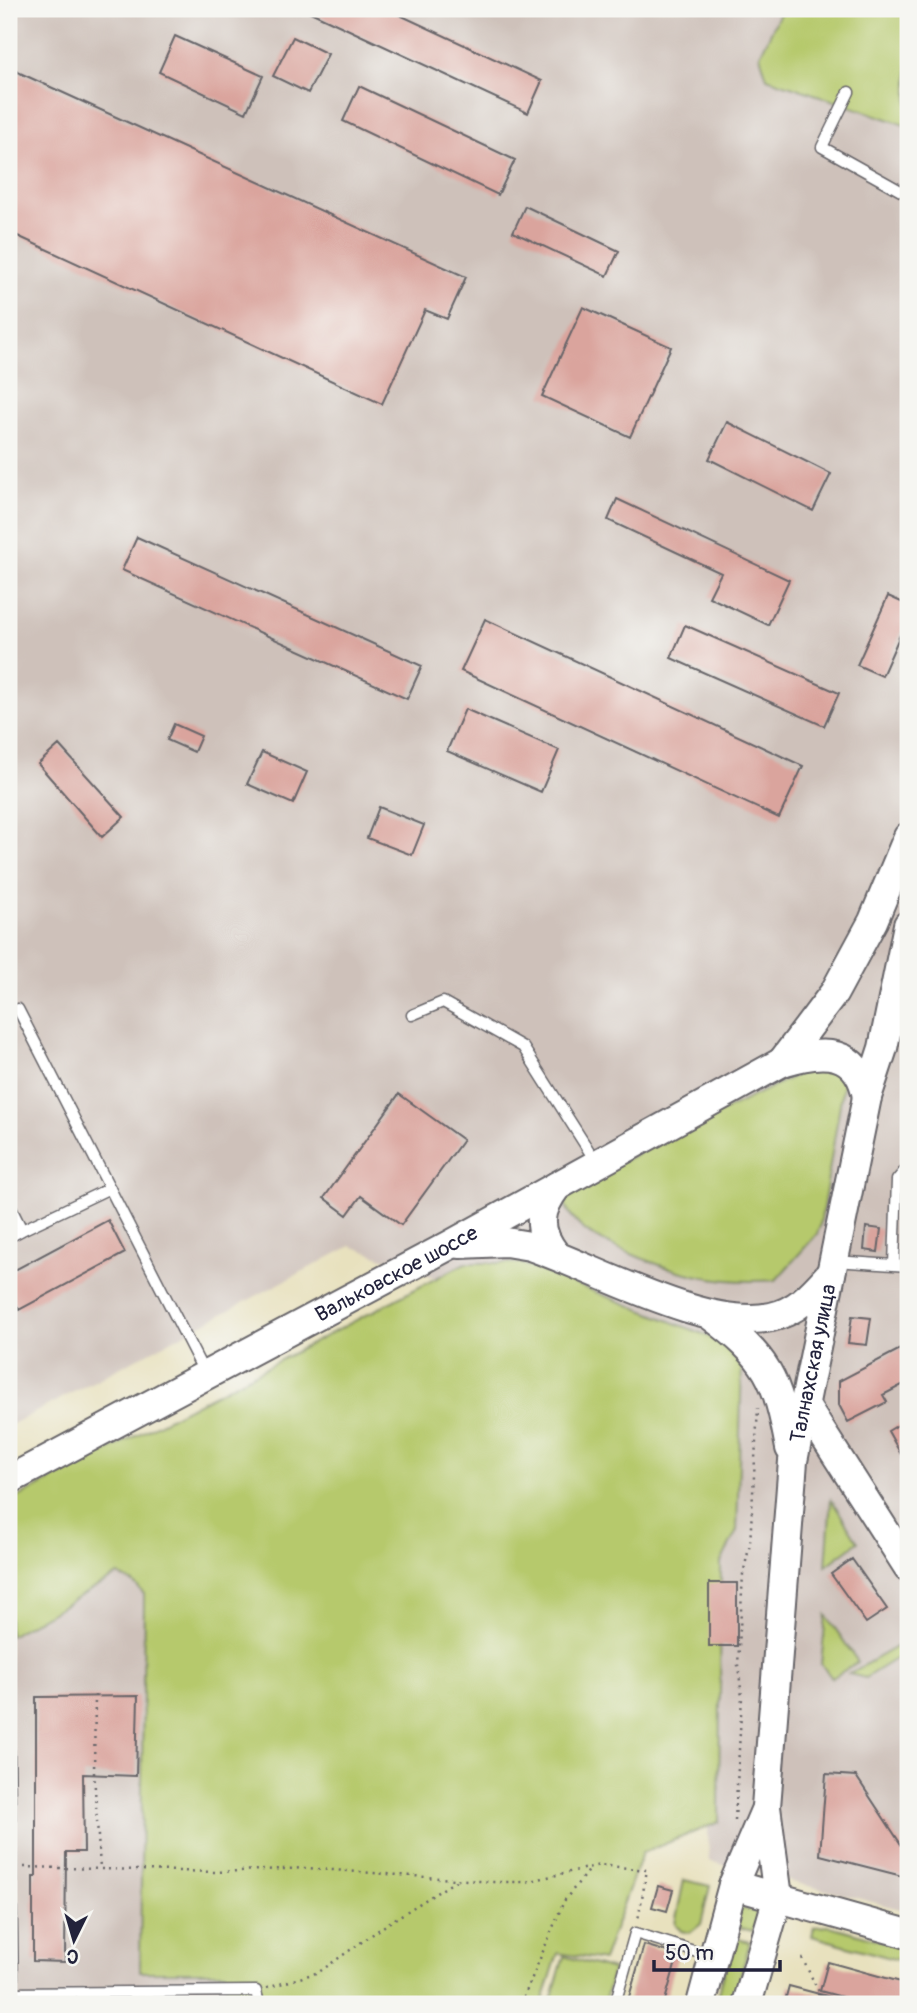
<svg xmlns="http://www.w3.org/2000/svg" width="917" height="2013" viewBox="0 0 917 2013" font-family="Pangolin,sans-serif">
	<rect width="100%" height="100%" fill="#f6f6f2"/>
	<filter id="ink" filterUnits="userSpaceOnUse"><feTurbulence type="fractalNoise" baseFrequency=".0143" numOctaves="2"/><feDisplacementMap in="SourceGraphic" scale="14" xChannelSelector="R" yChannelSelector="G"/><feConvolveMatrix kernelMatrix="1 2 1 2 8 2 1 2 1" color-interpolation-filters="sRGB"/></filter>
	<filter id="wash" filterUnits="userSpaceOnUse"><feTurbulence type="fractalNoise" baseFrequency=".00686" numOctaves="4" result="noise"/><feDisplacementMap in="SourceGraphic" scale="28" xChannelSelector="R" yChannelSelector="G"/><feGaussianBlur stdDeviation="1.57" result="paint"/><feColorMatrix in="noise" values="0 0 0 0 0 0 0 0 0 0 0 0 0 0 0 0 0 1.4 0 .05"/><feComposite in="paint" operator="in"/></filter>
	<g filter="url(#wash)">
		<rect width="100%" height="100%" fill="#e8e1be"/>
		<!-- industrial -->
		<path fill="#cec1ba" d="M9,9h899v1902l-199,-50 -15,-486 -343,-129 -342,180z
			M148,1530l131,426 8,48h-278v-401z"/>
		<!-- green -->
		<path fill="#b6c96c" stroke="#6c7654" stroke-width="2" d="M782,9h126v117l-141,-48 -7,-23z
			M822,1068l14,3 8,9 -24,146 -3,8 -41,46c-56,5 -103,-7 -154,-30 -25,-12 -46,-19 -57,-46l9,-19 230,-114z
			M465,1263h56l185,72 19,11 17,17 -5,168 -16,31 -2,260 -77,31 -39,107 -45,-7 -16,51h-316l-1,-32h-85l4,-378 -12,-12 -14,-7 -109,61v-134z
			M831,1499l27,43 -32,24z
			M826,1615l32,47 -26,16 -11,-14z
			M908,1640v11l-43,27 -16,-4z
			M684,1880l26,6 -9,38 -11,9 -9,-2 -6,-8z
			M741,1908l17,4 -5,19 -17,-4z
			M830,1926l78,22v15l-96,-27 2,-9z
			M733,1938l17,4 -17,62h-18z
			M564,1956l49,14 -9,34h-54z"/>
		<g id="blocks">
			<!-- building -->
			<path fill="#daa49d" d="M304,9h83l155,72 -14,32z
				M175,36l88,40 -17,37 -87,-41z
				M293,37l35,17 -20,39 -35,-17z
				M9,68l457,209 -19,42 -22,-9 -43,94 -373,-172z
				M359,86l156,74 -17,35 -155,-74z
				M525,206l94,45 -12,25 -94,-44z
				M583,307l88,40 -41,90 -88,-41z
				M727,422l104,52 -18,37 -104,-52z
				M617,499l172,81 -21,45 -59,-28 12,-24 -113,-53z
				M137,537l285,129 -15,33 -285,-129z
				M888,596l20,9v12l-26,59 -25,-11z
				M485,619l318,147 -24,52 -318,-147z
				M685,625l154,68 -15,33 -153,-68z
				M465,709l94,41 -18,42 -94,-41z
				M174,724l27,12 -7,16 -27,-12z
				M59,745l65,72 -22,20 -64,-73z
				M262,752l45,20 -14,32 -46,-20z
				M379,807l45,18 -12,30 -45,-17z
				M399,1094l64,46 -62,85 -40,-29 -14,19 -23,-17z
				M108,1220l17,33 -106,57 -10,-19v-18z
				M866,1227l15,2 -3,23 -14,-2z
				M852,1316l19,2 -4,27 -19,-2z
				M908,1345v37l-25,13 4,7 -39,20 -9,-17v-24z
				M908,1419v48l-20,-36z
				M852,1559l35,50 -21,14 -35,-49z
				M709,1583h28v63h-28z
				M138,1696l-2,80 -53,-2 1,78h-18l-1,110 -32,-1v-84h3v-180z
				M826,1774l30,2 52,79 -2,22 -86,-22z
				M658,1886l15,4 -6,21 -15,-4z
				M644,1945l34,10 -14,49h-37z
				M828,1962l80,22v20h-40l-48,-13z
				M789,1986l53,14 -1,4h-57z"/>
		</g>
	</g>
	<g filter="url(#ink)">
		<use href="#blocks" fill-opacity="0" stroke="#676569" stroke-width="2"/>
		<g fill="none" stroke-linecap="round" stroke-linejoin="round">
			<defs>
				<path id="lane" d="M849,92l-27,55 86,48
					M18,1009l187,365
					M412,1015l31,-13 80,45 73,115
					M9,1204l13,26 88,-42
					M9,1237l13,-7
					M835,1261l73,5
					M894,1265l3,-85 11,-13
					M9,1750l4,243
					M9,1993l247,-2 3,13
					M615,2004l20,-71 75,23"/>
				<g id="secondary">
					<path d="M782,1062l52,-69 39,-72 35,-84"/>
					<path d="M460,1244l46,-2 24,4c65,22 175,85 241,71 26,-5 43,-25 60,-44"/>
					<path d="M556,1255c-20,-25 -18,-44 1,-69"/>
					<path d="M710,1315c58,43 67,62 80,133"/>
					<path d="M805,1406l103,161"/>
					<path id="s1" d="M9,1480l441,-235 332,-183c41,-13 76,-14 85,35"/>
					<path d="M733,1885l175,49"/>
					<path d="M701,2004l32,-119 33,-77"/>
					<path id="s2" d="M747,2004l31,-107 -12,-90 27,-346 74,-364 16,-49 25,-123"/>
				</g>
			</defs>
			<!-- lane casing -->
			<use href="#lane" stroke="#676569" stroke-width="13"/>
			<!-- secondary casing -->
			<use href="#secondary" stroke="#676569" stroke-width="32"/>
			<!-- path -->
			<path stroke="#676569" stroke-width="2.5" stroke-dasharray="2 5" stroke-linecap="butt" d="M95,1695l-1,78 6,95
				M735,1820l7,-123 -4,-32 5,-91 7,-30 8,-136
				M24,1867l193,5 89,-4 187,14h33l74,-17 47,5 -9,50
				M802,1958l23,46
				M267,1988l52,-16 71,-50 67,-42
				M521,2004l43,-103 26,-33"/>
			<!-- lane -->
			<use href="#lane" stroke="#fff" stroke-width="10"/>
			<!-- secondary -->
			<use href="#secondary" stroke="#fff" stroke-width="28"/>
		</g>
	</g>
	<g text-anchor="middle" stroke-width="5" stroke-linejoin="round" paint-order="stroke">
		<!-- street labels -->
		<g font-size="21" fill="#22223b" stroke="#f6f6f2">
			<text dy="7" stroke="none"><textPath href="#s1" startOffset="439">Вальковское шоссе</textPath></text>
			<text dy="7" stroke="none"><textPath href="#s2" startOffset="649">Талнахская улица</textPath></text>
		</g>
	</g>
	<!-- margin -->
	<rect width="917" height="2013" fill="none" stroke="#f6f6f2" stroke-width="35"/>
	<!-- north arrow -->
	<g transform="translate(74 1940) rotate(185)" stroke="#f6f6f2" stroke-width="5" paint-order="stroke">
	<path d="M0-5L12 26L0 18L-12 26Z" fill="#22223b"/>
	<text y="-10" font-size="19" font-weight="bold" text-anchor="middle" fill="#22223b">С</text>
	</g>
	<!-- scale -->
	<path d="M654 1960v10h126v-10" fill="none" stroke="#22223b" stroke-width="3.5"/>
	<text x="665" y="1960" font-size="21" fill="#22223b" stroke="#f6f6f2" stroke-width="5" paint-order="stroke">50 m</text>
</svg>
